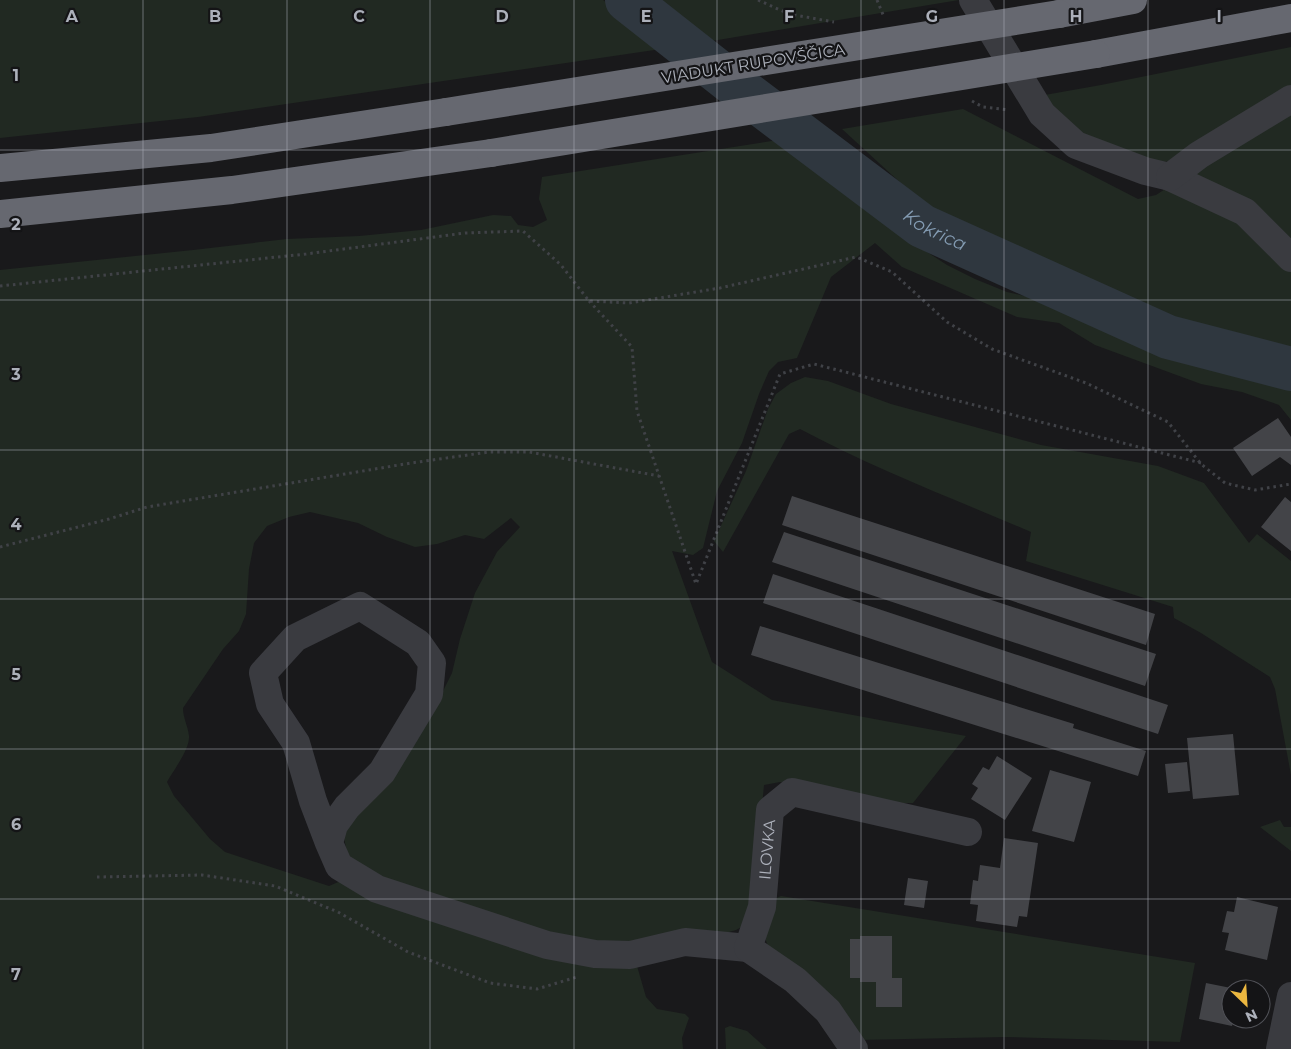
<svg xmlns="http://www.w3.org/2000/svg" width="1291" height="1049" viewBox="0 0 1291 1049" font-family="Montserrat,sans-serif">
	<rect width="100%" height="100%" fill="#19191b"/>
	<!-- green -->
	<path fill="#212922" d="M0,0h603l65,48 -470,69 -198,21z
		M647,0h312l-253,42z
		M1291,47v46l-112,68 -19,1 -78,-25 -43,-41 62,-11z
		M1291,108v248l-15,-7 -36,-10 -54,-12 -25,-11 -38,-21 -37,-13 -22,-12 -84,-34 -51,-27 -87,-80 121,-20 175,90 18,-4z
		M784,139l38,28 79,68 46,30 28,14 32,13 49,11 42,16 29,18 41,15 43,9 55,15 25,13v31l-12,-15 -37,-13 -41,-8 -106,-39 -36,-22 -42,-6 -115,-50 -27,-24 -44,34 -34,81 -19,4 -9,9 -10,23 -17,49 -25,48 -14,57 -10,7 -21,-4 40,111 60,38 194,36 -53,67h-14l-119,-21 -16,3 -11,117 -8,23 -9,5 -21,6 -117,12 -211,-63 -39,-28 -4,-19 3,-12 82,-107 23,-46 8,-34 15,-46 22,-41 23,-25 -9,-9 -27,21 -19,-4 -28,9 -22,3 -28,-10 -29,-14 -48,-11 -21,5 -22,9 -13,17 -5,26 -3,45 -7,17 -16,18 -40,59c0,10 5,18 6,28 1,13 -16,35 -22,46l7,14 36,43 15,13 104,34 14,-6 292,79 11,38 11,12 28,5 4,4 -7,20 1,11h-683v-779l193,-20 94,-11 72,-3 62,-6 72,-15 18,1 7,9 15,2 14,-7 -8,-21 3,-22z
		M805,377l23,4 63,23 150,41 117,21 46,17 45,60 8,-9 34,27v214l-16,-86 -5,-12 -69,-44 -27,-15 -1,-11 -147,-46 5,-29c-77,-33 -156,-63 -231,-103l-11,5 -66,118 -9,-11 32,-70 22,-62 8,-15 15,-11z
		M1280,820l4,7h7v24l-31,-24z
		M781,896l414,67 -15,79 -175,-5 -148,3 -84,-82 -11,-27 7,-30z
		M730,1026l17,5 20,18h-41l-1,-21z"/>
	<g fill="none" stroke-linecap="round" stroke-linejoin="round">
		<!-- river -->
		<path stroke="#2f373f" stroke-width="44" id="s1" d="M627,0l108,85 187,141 246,111 123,32"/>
	</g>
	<!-- building -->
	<path fill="#434448" d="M1278,418l13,19v28l-11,-8 -28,19 -19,-28z
		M792,496l363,118 -9,31 -364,-120z
		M1285,497l6,5v49l-30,-24z
		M784,532l372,122 -11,32 -373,-124z
		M773,574l395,131 -10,29 -395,-131z
		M760,626l314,98 -1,4 73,23 -8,25 -387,-121z
		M1233,734l6,61 -46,4 -6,-61z
		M997,756l35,22 -27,42 -34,-21 7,-11 -6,-4 11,-17 6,3z
		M1187,762l3,29 -22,2 -3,-29z
		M1050,770l41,12 -17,60 -42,-11z
		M1004,838l34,5 -11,74 -8,-1 -2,11 -41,-6 2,-16 -8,-1 3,-24 5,1 2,-16 20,3z
		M908,878l20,3 -4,27 -20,-3z
		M1237,897l41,10 -11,53 -42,-10 4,-17 -7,-1 5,-21 7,1z
		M860,936h32v42h10v29h-26v-25h-16v-4h-10v-39h10z
		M1206,983l25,5v31h3l-2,7 -33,-7z"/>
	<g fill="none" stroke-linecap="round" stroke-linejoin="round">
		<!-- path -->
		<path stroke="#404247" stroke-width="3" stroke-dasharray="2.5 4" stroke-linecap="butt" d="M758,0l31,14 45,8
			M877,0l7,17
			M972,101l11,6 26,3
			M0,286l306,-32 159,-21 58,-2 38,34 28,36 40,2 91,-15 136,-31 36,15 55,50 45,27 94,34 82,39 33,42 24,19 30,7 36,-6
			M589,301l43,46 5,64 59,173 84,-210 34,-10 387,99
			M0,547l109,-28 38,-12 264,-44 78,-11h40l130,24
			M97,877l105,-2 73,11 63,26 70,40 82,31 47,6 40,-12"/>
		<!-- minor -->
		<g stroke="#3a3b40" stroke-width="28">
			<path d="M973,0l69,114 34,31 69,26 25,6 75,35 46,46"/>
			<path d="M1170,177l29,-22 92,-56"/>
			<path d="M329,843l-16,-42 -17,-58 -26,-39 -7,-31 32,-35 65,-32 58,37 14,20 -3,31 -47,78 -35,35 -13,18 -5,18 10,23 38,23 170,56 48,9 35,1 55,-13 63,6"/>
			<path id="s2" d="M854,1049l-26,-38 -33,-31 -47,-32 14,-41 8,-97 22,-18 176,40"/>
			<path d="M1280,1049l11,-53"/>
		</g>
		<!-- highway -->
		<path stroke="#666870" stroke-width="28" d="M1059,14l74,-14
			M1096,54l195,-36
			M0,168l211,-20 235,-36
			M0,214l232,-24 259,-37"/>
		<!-- highway-bridge -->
		<path stroke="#666870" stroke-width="28" d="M446,112l613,-98
			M491,153l605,-99"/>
	</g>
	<!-- grid -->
	<path fill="none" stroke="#acb0ba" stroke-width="1" stroke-opacity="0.55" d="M143,0v1049M287,0v1049M430,0v1049M574,0v1049M717,0v1049M861,0v1049M1004,0v1049M1148,0v1049M0,150h1291M0,300h1291M0,450h1291M0,599h1291M0,749h1291M0,899h1291"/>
	<g text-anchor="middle" stroke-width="4.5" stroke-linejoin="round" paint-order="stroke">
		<!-- street labels -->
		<g font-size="16" fill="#acb0ba" stroke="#141416">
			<text transform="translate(753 63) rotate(-9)" y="6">VIADUKT RUPOVŠČICA</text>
			<text dy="6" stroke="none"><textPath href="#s2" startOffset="249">ILOVKA</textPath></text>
		</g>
		<!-- water labels -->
		<g font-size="18" font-style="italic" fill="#849cb3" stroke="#141416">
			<text dy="6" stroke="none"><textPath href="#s1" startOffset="385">Kokrica</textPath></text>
		</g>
	</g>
	<g font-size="16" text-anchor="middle" font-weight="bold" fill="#acb0ba" stroke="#141416" stroke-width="4.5" stroke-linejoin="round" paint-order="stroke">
		<text x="72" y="22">A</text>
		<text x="215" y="22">B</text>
		<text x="359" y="22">C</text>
		<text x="502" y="22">D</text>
		<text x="646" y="22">E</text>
		<text x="789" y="22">F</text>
		<text x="932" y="22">G</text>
		<text x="1076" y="22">H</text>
		<text x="1219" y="22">I</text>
		<text x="16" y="81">1</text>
		<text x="16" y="230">2</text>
		<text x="16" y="380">3</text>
		<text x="16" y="530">4</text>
		<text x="16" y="680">5</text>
		<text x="16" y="830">6</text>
		<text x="16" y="980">7</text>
	</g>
	<!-- north arrow -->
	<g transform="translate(1246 1004) rotate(155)"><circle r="24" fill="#141416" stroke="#515258"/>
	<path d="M0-4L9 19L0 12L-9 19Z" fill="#ebb740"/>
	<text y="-8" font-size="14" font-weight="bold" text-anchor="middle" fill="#acb0ba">N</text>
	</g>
</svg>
